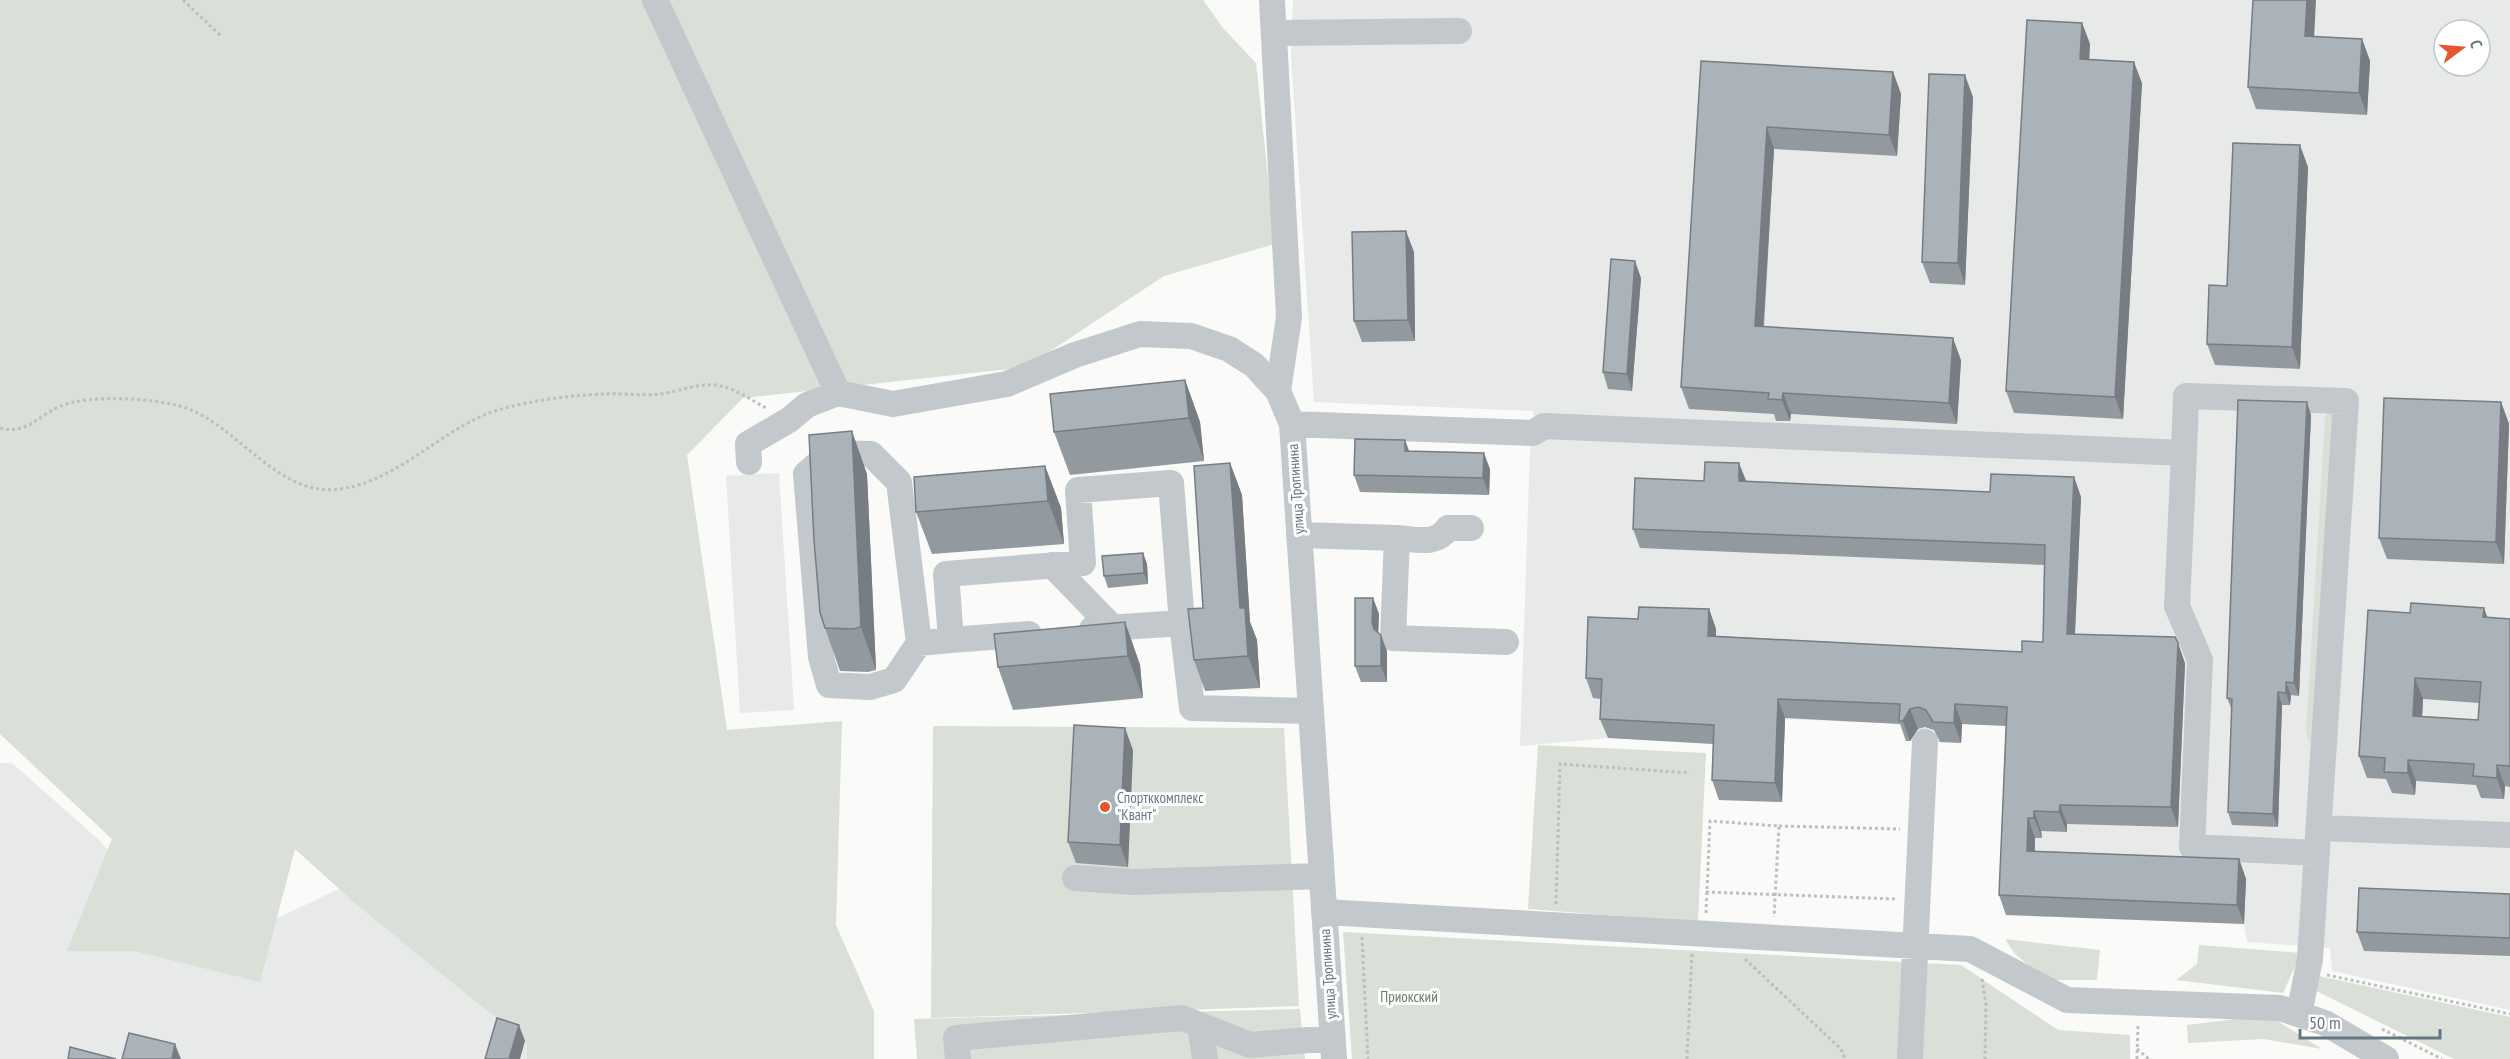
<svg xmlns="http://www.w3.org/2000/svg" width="2510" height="1059" viewBox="0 0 2510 1059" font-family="'PT Sans Narrow',sans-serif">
	<rect width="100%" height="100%" fill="#fafaf8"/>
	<!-- built -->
	<path fill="#e8e9e9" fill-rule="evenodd" d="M1293,0h1217v1010l-178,-39 -2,-23 -83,-6 -3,-18 -238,-9 7,-189 -51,-2 -1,19 -55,-2 1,-17 -122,-5 -3,83 -63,-2 1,-56 -112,-6 -88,8 10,-297 4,-38 -220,-9 -23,-347zM2444,30h36v36h-36z
		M779,473l15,237 -54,3 -14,-237z
		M0,763h12l86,76 103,116 150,-72 200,176h-551z"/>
	<!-- green -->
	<path fill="#dadfd7" d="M0,0h1203l20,28 33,35 19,181 -111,32 -138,91 -283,31 -56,57 40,275 115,-9 -6,204 38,86v48h-347v-16l-170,-138 -62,-56 -35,133 -126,-31h-67l45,-112 -112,-105z
		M2331,411l3,1 -18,332h-6l-4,-11 19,-315 1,-5z
		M933,726l351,2 15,278 -368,12z
		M1538,745l168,8 -8,169 -170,-13z
		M1343,932l618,33 97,65 72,5v24h-778z
		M2005,939l95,11 -3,30h-51l-32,-27z
		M2199,945l102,8 -18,40 -107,-13 21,-16z
		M2314,975l196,42v42h-56l-142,-70z
		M1300,1009l5,50h-388l-3,-40z
		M2268,1015l54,34 -58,-10 -76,4 -1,-18z"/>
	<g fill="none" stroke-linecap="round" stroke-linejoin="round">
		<!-- path -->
		<path stroke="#bbbfc2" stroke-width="3" stroke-dasharray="3 3" stroke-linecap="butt" d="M183,0l38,36
			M0,428c28,7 38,-13 61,-22 28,-12 97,-8 125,2 52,18 93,90 154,81 55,-8 94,-52 144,-74 31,-13 87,-20 120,-21 18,-1 37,2 55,0 20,-2 42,-13 62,-8 15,3 32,15 45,22
			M1779,826l121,3
			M1706,892l190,7
			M1556,904l4,-140 130,9
			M1706,913l4,-92 69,5 -5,91
			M1362,937l6,122
			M1745,959l96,90 4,10
			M2327,975l183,39
			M1982,979l4,25 -1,55
			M2382,1029l60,30
			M2137,1049l12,10
			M1687,1059l5,-106
			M2137,1059l1,-35"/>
		<!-- minor -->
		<path stroke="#c3c8cc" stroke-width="26" d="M655,0l183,393
			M1272,0l17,317 -11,74
			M1274,33l185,-2
			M838,393l55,11 114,-20 68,-29 65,-21 51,2 38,13 25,16 24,26 14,33 42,635
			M1292,424l241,9 11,-7 640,27 2,-57 160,5 -36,558 -11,55
			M2184,453l-7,153 23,54 -8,187 125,6
			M749,462l-1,-18 41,-24 18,-15 31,-12
			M1299,535l98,3 -4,100 113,4
			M1397,538c19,1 39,8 51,-10h23
			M1052,565l61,63
			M1092,629l90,-6
			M1029,634l-78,6 -5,-66 137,-11 -5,-73 93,-7 11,140 10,85 118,3
			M919,643l-25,37 -24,7 -41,-2 -8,-28 -15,-183 24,-21 41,1 28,28 20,161 32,-3
			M2319,828l191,7
			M1075,878l58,4 188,-6
			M1324,912l646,37 97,51 213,8 45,15 61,36
			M1200,1025l5,34
			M958,1059l-2,-21 226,-20 68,27 82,-7
			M1910,1059l15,-317"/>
	</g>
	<!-- wall -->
	<path fill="#929a9f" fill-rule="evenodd" d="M2082,23l8,21 -1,15 53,24 -19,336 -109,-6 -8,-22z
		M2314,37l48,2 8,22 -3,54 -111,-6 -8,-22z
		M1701,61l192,11 8,22 -4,62 -123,-7 -10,177 197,34 -4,64 -166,-10 -1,7h-14l-2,-7 -85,-5 -8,-22z
		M1973,97l-8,188 -35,-2 -8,-21z
		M2308,167l-8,202 -85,-4 -8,-21 20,-58z
		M1414,252l1,89 -53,1 -8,-21z
		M1641,278l-9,113 -24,-2 -5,-17z
		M1185,380l15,42 4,39 -134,14 -16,-43z
		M2501,402l8,22 -5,140 -117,-5 -8,-21z
		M2311,415l-12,281 -8,-1 -1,10h-8l-4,122 -46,-2 -4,-13 4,-102 -5,-12z
		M1409,451l81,18 -1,26 -129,-3 -6,-17z
		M1230,463l12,32 8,127 7,18 3,48 -55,3 -11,-31z
		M1045,466l16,42 3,36 -132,10 -16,-42z
		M867,474l9,196 -8,2 -28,-1 -15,-43z
		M2074,477l7,20 -6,137 110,29 -7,164 -111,-3v8l-26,-1 1,7h-7v13l204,8 7,20 -2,45 -238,-9 -7,-20 7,-169 -44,-2 -1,19 -21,-1 -6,-12 -9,-3 -7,2 -8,12h-4l-6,-17 -115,-6 -3,84 -63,-2 -7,-20 1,-36 -105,-6 -8,-19 1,-20 -8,-1 -7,-20 52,-59 71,-10 7,20v7l306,16 21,-10 1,-77 -404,-17 -7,-19 71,-48 42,1 244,10z
		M1143,553l4,11 1,20 -40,4 -4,-12z
		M1373,598l6,16 -1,19 9,18v31h-26l-6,-16z
		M2368,610l142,9v168l-5,-1 -1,13 -23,-1 -5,-13 -60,-4 -1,14 -23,-2 -6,-14 -19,-1 -8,-22zM2423,699l56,4 -1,17 -56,-4z
		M1125,622l15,43 3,33 -130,12 -15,-43z
		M1133,750l-5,117 -52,-4 -8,-21z
		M2510,894v62l-146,-5 -7,-19z"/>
	<!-- shaded-wall -->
	<path fill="#777d82" d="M2307,0h9l-3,58 -8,-22z
		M2082,23l8,21 -2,36 -8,-21z
		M2362,39l8,22 -3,54 -8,-22z
		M2134,62l8,21 -19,336 -8,-22z
		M1893,72l8,22 -4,62 -8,-21z
		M1965,75l8,22 -8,188 -7,-22z
		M1767,127l7,22 -12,198 -7,-21z
		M2300,145l8,22 -8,202 -8,-22z
		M1406,231l8,21 1,89 -7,-21z
		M1635,261l6,17 -9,113 -5,-17z
		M1953,338l8,22 -4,64 -8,-21z
		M1185,380l15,42 4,39 -15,-43z
		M1783,393l8,21 -1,7 -8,-21z
		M2307,402l4,13 -12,281 -5,-13z
		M2501,402l8,22 -5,140 -8,-22z
		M852,431l15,43 9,196 -15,-43z
		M1405,440l6,16 -6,-5z
		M1484,453l6,16 -1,26 -6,-17z
		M1230,463l12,32 8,127 7,18 3,48 -12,-32 -8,-48z
		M1739,463l8,20 -8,-2z
		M1045,466l16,42 3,36 -16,-43z
		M2074,477l7,20 -7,157 -7,-20z
		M1143,553l4,11 1,20 -4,-11z
		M1373,598l6,16 -1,24 -6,-16z
		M2484,608l8,21 -9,-12z
		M1709,609l7,20v27l-8,-20z
		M1125,622l15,43 3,33 -15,-42z
		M1381,635l6,16v31l-6,-16z
		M2178,643l7,20 -7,164 -7,-20z
		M2415,678l8,21 -2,38 -8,-21z
		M2286,682l5,13 -1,10 -4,-12z
		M2278,692l4,13 -4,122 -5,-13z
		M1778,699l7,19 -3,84 -7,-19z
		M1955,704l7,20 -1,19 -7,-20z
		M1910,709l8,20 -8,12 -7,-20z
		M1125,728l8,22 -5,117 -8,-22z
		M2408,760l8,21 -1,14 -7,-22z
		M2497,765l8,21 -1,13 -7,-21z
		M2060,805l7,19v8l-8,-20z
		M2034,811l7,20 1,7 -8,-20z
		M2028,818l7,20 -1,33 -7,-20z
		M2239,859l7,20 -2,45 -7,-19z
		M519,1025l6,16 -5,18h-11z
		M175,1044l6,15h-9z"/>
	<!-- building -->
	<path fill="#aab3b9" stroke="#777d82" stroke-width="1.5" fill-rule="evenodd" d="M2253,0h54l-2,36 57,3 -3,54 -111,-6z
		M2027,20l55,3 -2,36 54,3 -19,335 -109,-6z
		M1701,61l192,11 -4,63 -122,-8 -12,199 198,12 -4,65 -166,-10 -1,7 -14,-1 1,-6 -88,-6z
		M1929,74l36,1 -7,188 -36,-1z
		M2233,143l67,2 -8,202 -85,-3 2,-59 18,1z
		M1406,231l2,89 -54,1 -2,-89z
		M1611,259l24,2 -8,113 -24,-2z
		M1185,380l4,38 -135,14 -4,-38z
		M2384,398l117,4 -5,140 -117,-4z
		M2238,400l69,2 -13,281 -8,-1v11l-8,-1 -5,122 -45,-2 4,-113 -5,-1z
		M852,431l9,196 -8,2 -28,-1 -5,-16 -6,-72 -5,-105z
		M1355,439l50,1v11l79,2 -1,25 -129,-3z
		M1705,462l34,1v18l251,11 1,-18 83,3 -7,157 108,3 3,6 -7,164 -111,-2 -1,7 -25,-1v7h-6l-1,33 212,8 -2,46 -238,-10 8,-188 -52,-3 -1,19 -21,-1 -7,-12 -8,-3 -8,2 -7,12h-4l1,-17 -122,-5 -3,84 -63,-3 2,-55 -114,-6 2,-40 -16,-1 2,-61 50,2 1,-12 70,2 -1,27 314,16v-11l21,1 2,-97 -412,-16 2,-51 69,3z
		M1230,463l10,145h5l3,48 -54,4 -6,-51 15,-1 -9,-142z
		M1045,466l3,35 -132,11 -2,-35z
		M1143,553l1,20 -40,3 -2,-20z
		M1355,598h18l-1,24 2,7 7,6v31h-26z
		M2411,603l73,5 -1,9 27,2v147l-13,-1v13l-24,-2 1,-12 -66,-4v13l-24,-1 1,-14 -26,-2 9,-146 42,3zM2415,678l66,4 -3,38 -65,-4z
		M1125,622l3,34 -130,11 -4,-33z
		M1074,725l51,3 -5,117 -52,-3z
		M2359,888l151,6v44l-153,-6z
		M497,1018l22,7 -10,34h-24z
		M129,1033l46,11 -3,15h-50z
		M70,1047l46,12h-48z"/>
	<!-- markers -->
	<circle fill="#e4572e" stroke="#fff" stroke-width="2" cx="1105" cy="807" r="6"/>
	<g text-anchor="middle" stroke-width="6" stroke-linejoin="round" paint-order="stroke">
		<!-- street labels -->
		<g font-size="15" fill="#657683" stroke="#fff">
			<text transform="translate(1296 489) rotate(-94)" y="5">улица Тропинина</text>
			<text transform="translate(1328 974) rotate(-94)" y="5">улица Тропинина</text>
		</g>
		<!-- poi labels -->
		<g font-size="15" fill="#657683" stroke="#fff" text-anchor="start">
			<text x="1117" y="803">Спортккомплекс<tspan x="1117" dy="17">"Квант"</tspan></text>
		</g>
		<!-- park labels -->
		<g font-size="15" fill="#687a64" stroke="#fff">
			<text x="1409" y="1002">Приокский</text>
		</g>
	</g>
	<!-- north arrow -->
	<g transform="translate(2462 48) rotate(74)"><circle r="28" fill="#ffffff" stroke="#c1c8cd" stroke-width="1.5"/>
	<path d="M0-4.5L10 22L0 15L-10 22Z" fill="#e4572e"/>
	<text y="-9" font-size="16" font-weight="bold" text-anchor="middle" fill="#657683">С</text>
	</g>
	<!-- scale -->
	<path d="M2300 1029v9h140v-9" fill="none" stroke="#657683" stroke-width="3"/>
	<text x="2309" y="1029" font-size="18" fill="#657683" stroke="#ffffff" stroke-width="4.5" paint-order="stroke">50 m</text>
</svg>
